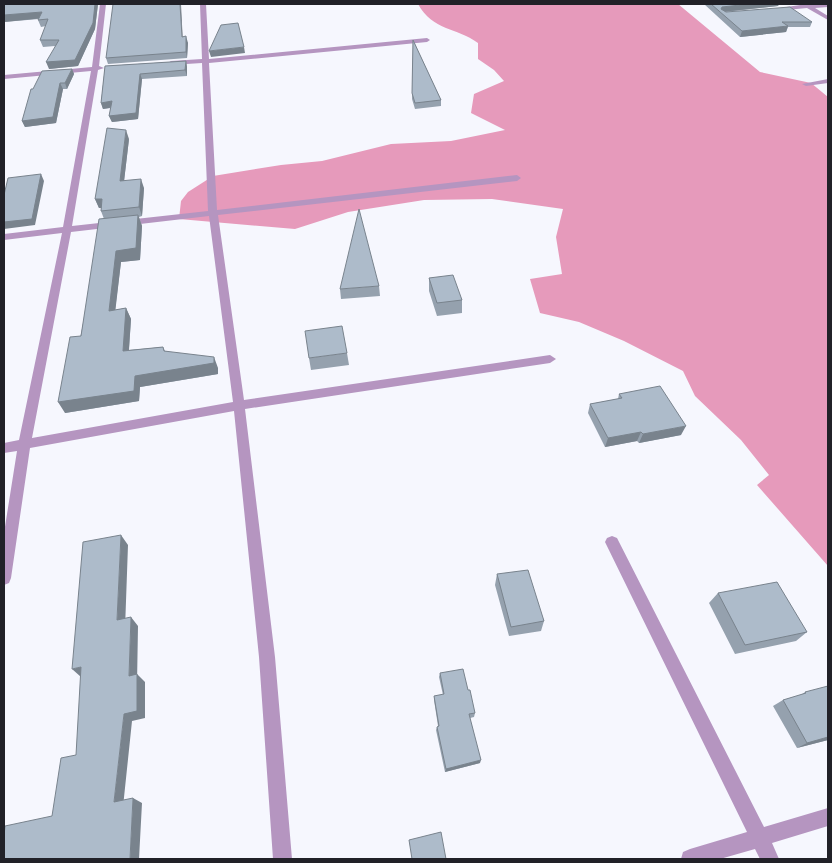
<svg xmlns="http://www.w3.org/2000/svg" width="832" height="863" viewBox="0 0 832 863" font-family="Commissioner,sans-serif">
	<rect width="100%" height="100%" fill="#f6f7fe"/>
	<!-- forest -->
	<path fill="#e69abb" d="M418,4h260l82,68 51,11 17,14v469l-71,-81 12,-10 -28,-35 -46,-44 -12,-25 -59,-30 -45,-19 -39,-9 -10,-34 32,-5 -6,-37 7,-28 -71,-10 -68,1 -76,12 -53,17 -116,-10 2,-18 7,-9 25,-16 68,-11 41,-4 69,-17 60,-3 54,-11 -34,-17 3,-19 30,-13 -10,-11 -16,-11v-16c-22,-16 -45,-12 -60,-39z"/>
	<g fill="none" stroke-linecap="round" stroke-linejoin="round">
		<!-- minor -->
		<path fill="#b595c0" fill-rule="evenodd" d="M100,4h6l-7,62 5,2 -6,2 -26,156 136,-15 -6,-148 -31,2 -3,-2 3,-2 31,-2 -2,-55h6l3,55 218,-21 3,2 -3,2 -218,21 8,147 300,-35 4,3 -4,3 -299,34 26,185 306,-45 6,4 -6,4 -305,46 30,248 17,202h-19l-14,-202 -25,-246 -204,37 -19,130 -2,5 -5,2v-52l13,-82 -13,2v-10l15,-3 43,-207 -58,7v-6l59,-7 28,-156 -87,8v-4l88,-8zM209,216l24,186 -201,36 39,-206z
			M807,4h21v3l-13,1 13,8v4l-21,-12 -31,3 -3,-2z
			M828,79v4l-22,3 -4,-2z
			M612,536l5,2 147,289 64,-19v18l-56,17 7,16h-19l-5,-10 -35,10h-39l2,-7 7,-3 57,-17 -142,-290 2,-4z"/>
	</g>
	<!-- wall -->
	<path fill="#95a1ae" d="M4,4h94l-3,25 -17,37 -29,3 6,-23 -12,1 -3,-7 6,-14 -5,1 -3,-7 1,-1 -35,3z
		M704,4h75l-1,2 -53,6h1l86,10 -2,5h-22l-2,5 -46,5z
		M183,37l5,6 -1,15 -79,6 -2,-6z
		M413,40l28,60v6l-26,3 -3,-10z
		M186,61l1,6v9l-45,3 -4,40 -26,3 -3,-6 2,-8 -8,1 -2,-6 4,-37z
		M72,69l2,5 -7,15h-4l-7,34 -31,4 -3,-6z
		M129,139l-5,42 20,7 -2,28 -3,1 3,9 -2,34 -19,2 -6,48 11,-2 5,11 -2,31 34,-3 2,4 53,17v6l-78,13 -1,14 -74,12 39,-194 -3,-8v-3h-2l-4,-9z
		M429,278l33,22v13l-25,3 -8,-25z
		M379,286l1,10 -39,3 -1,-10z
		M347,353l2,12 -38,5 -2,-12z
		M619,394l62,41 -42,8 -2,-2 -32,6 -17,-34 2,-9 28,-5z
		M497,574l47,47 -3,10 -32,5 -14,-51z
		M718,593l89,39 -11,9 -61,13 -26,-51z
		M440,673l28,17 7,23 -1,4 -4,1 10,45 -35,9 -9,-42 1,-3 1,-1 -4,-26v-4l9,-1 -4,-18z
		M805,692l23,48 -31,8 -24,-42 10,-6 18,-5z"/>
	<!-- shaded-wall -->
	<path fill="#79838d" d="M95,4h3l-3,25 -17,37 -29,3 -3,-7z
		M180,4h1l2,40 -1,-7z
		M749,4h30l-1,2 -57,6v-3l1,-2z
		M42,12l2,6 -40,4v-7z
		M788,26l-2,6 -46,5 2,-6z
		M186,36l2,7 -1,15 -1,-6z
		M244,47l1,6 -34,4 -2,-6z
		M186,61l1,6v9l-2,-6z
		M72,69l2,5 -7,15 -2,-6z
		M140,74l2,5 -4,40 -26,3 -3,-6z
		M60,83l3,6 -7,34 -31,4 -3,-6z
		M112,101l2,6 -11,2 -2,-6z
		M126,130l3,9 -6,51 -3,-9z
		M41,174l3,7 -9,44 -31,4v-7z
		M141,179l3,9 -2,28 -3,-9z
		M95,199h7l4,9h-7z
		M138,215l4,11 -2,34 -19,2 -7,60 -5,-11 7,-60z
		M126,308l5,11 -3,43 -5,-11z
		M214,357l4,11v6l-78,13 -1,14 -74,12 -7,-11 77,-26z
		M686,426l-5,9 -42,8 4,-9z
		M641,432l-4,9 -32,6 3,-9z
		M121,535l7,10 -3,84 -8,-9z
		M131,617l7,9 -1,58 -8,-8z
		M81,667v10l-9,-8z
		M137,674l8,8v36l-13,3 -9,86 -9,-5 10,-88z
		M828,737v3l-31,8 10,-5z
		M481,760l-1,3 -35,9 1,-3z
		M133,798l9,5 -3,56h-9z"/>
	<!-- building -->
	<path fill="#adbbca" stroke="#79838d" d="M4,4h91l-2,19 -18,37 -29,2 13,-22h-19l8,-21 -10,1 4,-8 -38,3z
		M113,4h67l2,33 4,-1v16l-80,6z
		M711,4h38l-27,3 -1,2 5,3 64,-5 22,15h-30l6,4 -46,5z
		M238,23l6,24 -35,4 12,-26z
		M413,40l28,60 -26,3 -3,-10z
		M186,61l-1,9 -45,4 -4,39 -27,3 3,-15 -11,2 4,-37z
		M72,69l-7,14h-5l-7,34 -31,4 9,-32h2l9,-18z
		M107,128l19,2 -6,51 21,-2 -2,28 -38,4 1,-12h-7z
		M41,174l-9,45 -28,3v-27l4,-17z
		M359,209l20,77 -39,3z
		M138,215l-2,33 -20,3 -7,60 17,-3 -3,43 40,-4 1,4 50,6v6l-79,13 -1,15 -76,11 12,-65 11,-1 18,-117z
		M453,275l9,25 -25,3 -8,-25z
		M342,326l5,27 -38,5 -4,-27z
		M660,386l26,40 -43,8 -2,-2 -33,6 -18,-34 32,-6 -3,-4z
		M121,535l-4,85 14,-3 -2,59 8,-2v37l-13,3 -10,88 19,-4 -3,61h-126v-23l1,-10 47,-10 9,-58 15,-3 5,-88 -9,2 11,-127z
		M528,570l16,51 -33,6 -14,-53z
		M777,582l30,50 -62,13 -27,-52z
		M463,669l5,21h2l5,23 -6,1 12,46 -35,9 -9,-42 2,-1 -5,-30 10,-2 -4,-21z
		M828,686v51l-21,6 -24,-43 23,-7 -1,-1z
		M441,832l5,27h-34l-3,-19z"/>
	<!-- border -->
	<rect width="832" height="863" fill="none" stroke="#212128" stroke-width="10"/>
</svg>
